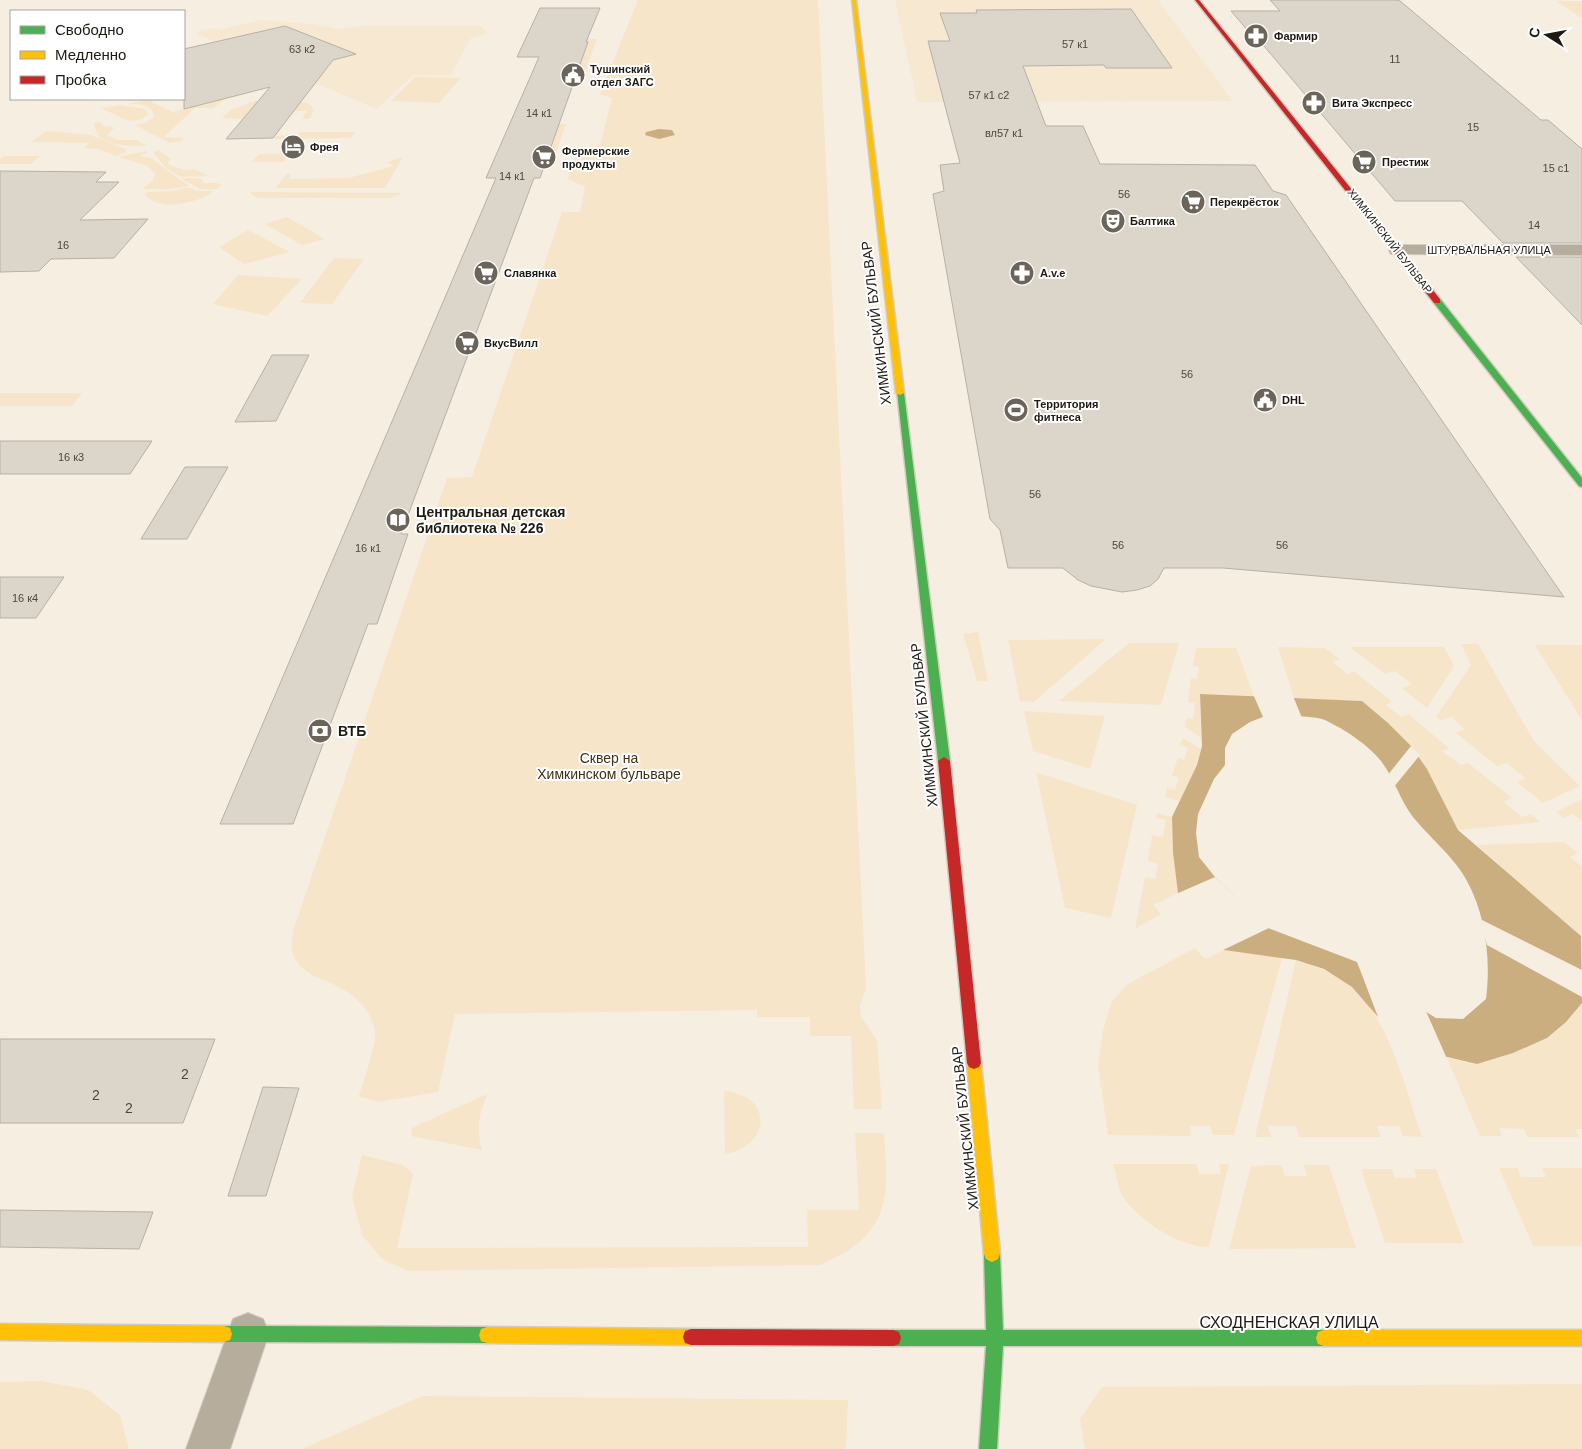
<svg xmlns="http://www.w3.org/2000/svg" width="1582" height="1449" viewBox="0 0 1582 1449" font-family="Arial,sans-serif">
	<rect width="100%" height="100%" fill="#f6eee1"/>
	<!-- built -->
	<path fill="#f7e8d2" d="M895,0h263l75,101 -316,1z
		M261,20l52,4 24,5 25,-3h119l7,8 -17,4 -20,37h-38l-36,34 -180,-75 1,-3 15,-3 4,2z"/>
	<!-- green -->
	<path fill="#f7e5ca" d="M638,0h180l48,988 -6,18 1,11 16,23 5,69h-28l-3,-73h-41v-19h-53v-7l-302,4 -17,78 -60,10 -19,-6c4,-13 16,-48 16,-60 0,-20 -16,-38 -34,-48 -18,-10 -44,-13 -49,-38 -1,-6 1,-13 1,-19l154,-453 25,-1 90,-265h18l5,-25 -17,-8 10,-30 22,-4 12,-47 -12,-4z
		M1556,1h26v17z
		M554,39h43l-12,33h-8l11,-30h-36z
		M415,77l46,1 -22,25 -48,-2z
		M222,97l2,3 -11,8h-18l-31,29 19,1v2l-13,3 -35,-18 10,-2 9,-6c-1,-13 -15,-13 -25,-13l22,-5 -3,1 25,12z
		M254,101l50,1 6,2 4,7 -5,8h-7l5,-8h-13l5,-7 -39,3 -10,3 -7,9 -21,-1 9,-8z
		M120,105l25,4 3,5c-15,15 -30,1 -47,-6z
		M99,122l4,2 -2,1 4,2 5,-1 4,2 -7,7 10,5h20l10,6c-15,0 -38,1 -49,-11 -2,-3 -3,-8 -4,-12z
		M559,124h7l-11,32h-7z
		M46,131l45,4 32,13 4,3 -10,5 -19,-7 -14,-1 5,-5 -58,-1z
		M300,132h55l-4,6 -77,1 2,-3 22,-1z
		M158,150l13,9 -3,3 1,3 15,5 10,-1 14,7 -27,1 -15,-9 -13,-16z
		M145,151l3,2 -8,3 11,2 38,28 -19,3h-27l10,-9 2,-6 -7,-8 -29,-9z
		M259,154h30l-6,8h-31z
		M3,156h37l-9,8h-31v-5z
		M403,157l-18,31h-110l12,-14h4l-2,5 59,-1 46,-12 -7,-4z
		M190,178l12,1 1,4h14l5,2 -5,4h-17l-19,-10z
		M185,188h6l5,3h18c-15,12 -55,21 -69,4l2,-3 26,-1z
		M250,192l152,1 -12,5h-132l-6,-3z
		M287,217l38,22 -23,6 -37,-21z
		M248,230l42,22 -46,12 -25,-17z
		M334,258l30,1 -32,45 -32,-1z
		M238,275l64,4 -35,37 -54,-12z
		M0,393h82l-10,13h-72z
		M978,632l10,49h-11l-14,-47z
		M1106,639l-72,63 -14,-1 -12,-61z
		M1129,643h50l-18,62 -102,-4z
		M1461,644h17l56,97 46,45 -37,17 -26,-21 8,-4 -18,-15 -10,3 -41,-33 9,-4 -14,-12 -10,4 -5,-4 35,-52z
		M1535,645h47v75z
		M1278,647l47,1 14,11 -6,3 14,12 7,-3 38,31 -6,3 15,12 7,-3 41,34 -7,3 19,14 7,-2 44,35 -9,4 19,15 9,-3 10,8 -83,8 -31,-61 -65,-68 -68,-3z
		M1350,647h94l10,19 -27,42 -25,-20 10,-4 -17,-13 -10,3z
		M1196,648h40l18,48 -54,-2 1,44 -16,-11 1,-9 7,1 2,-16 -7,-1 3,-24 6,1 2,-12 -6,-1z
		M1024,711l81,5 -15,53 -57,-18z
		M1183,738l18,11 -4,16 -18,36 -14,-4 2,-9 8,2 4,-12 -7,-3 6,-17 6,2 4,-12 -8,-3z
		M1036,772l101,33 -26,113 -46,-10z
		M1582,799v22l-9,-7 -10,4 -7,-6z
		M1158,813l14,4 1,36 5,40 -25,12 8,9 -26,15 10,-52 10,2 3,-15 -10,-3 4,-26 11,2 3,-17 -11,-2z
		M1564,842l14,11 -8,4 12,10v72l-105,-94z
		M1195,948l10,11 19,-9 58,8 -48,177h-21l-3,-9h-20l1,10 -83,-1 -10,-70 5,-34 8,-28 15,-18z
		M1296,960c20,6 38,13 55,26 38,31 55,105 71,151l-19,-1 -4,-10h-22l4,11h-82l-3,-11h-28l3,11h-16z
		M1582,1003v126h-7l4,8h-51l-4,-8 -25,-1 3,8h-22l-33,-78 30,6 36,-11 34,-15 19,-16z
		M724,1091c49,4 48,54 1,63z
		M487,1094c-8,22 -11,33 -5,56l-71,-14 1,-8z
		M855,1133h29c2,44 10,80 -27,111 -11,9 -25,15 -37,21l-411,6 -26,-11 -21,-25 -10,-39 10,-41 41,10 10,9 -16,74 411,-1 -1,-37h52z
		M1113,1164h83l3,10h22l-2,-10h10l-20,83c-29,1 -77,-30 -89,-56 -3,-9 -4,-18 -7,-27z
		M1281,1165l4,11h22l-3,-11h25l27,83 -127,1 22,-83z
		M1499,1168h18l4,9h25l-4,-9h40v78h-49z
		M1361,1169h31l3,9h22l-3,-9h22l28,74h-79z
		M42,1381l46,9 32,25 9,34h-129v-67z
		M1582,1384v65h-497l-5,-30 22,-32z
		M422,1396l426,4 -2,49h-544z"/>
	<!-- water -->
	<path fill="#cbae80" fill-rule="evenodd" d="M659,129l13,1 3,5 -16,4 -14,-4 1,-3z
		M1200,694l162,7 26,22 23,23 16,23 31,61 123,106 1,67 -16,19 -19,16 -34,15 -36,11 -47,-11 -52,-36 -26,-30 -28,-18 -28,-9 -72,-10 -46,-57 -5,-40 -1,-36 25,-52 5,-19zM1263,717c17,0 48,-3 64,4 20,10 40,23 54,40 13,17 19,39 32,56 16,20 43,42 54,64 19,35 24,79 19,118l-23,20 -27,-1 -26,-16 -53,-40 -89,-34 -53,-51 -16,-20 -3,-24 2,-19 16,-35 11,-14v-17l7,-14 18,-12z"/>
	<!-- pier -->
	<path fill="#f6eee1" d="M1253,694l40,2 9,22 -39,-1z
		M1411,746l9,9 -27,33 -6,-12z
		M1215,877l54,51 -48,23 -24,-16 -15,-18 -6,-23z
		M1480,919l102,51v27l-95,-52z
		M1357,962h4l64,47 23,52 -19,-6 -29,-16 -20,-17z"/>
	<!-- building -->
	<path fill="#dbd5ca" stroke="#b7b0a6" d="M1270,0h129l142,120h7l34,29v94h-79l-41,-42h-67l-131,-155h-3l-30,-35h49z
		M540,8h60l-14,34h2l-48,136h-6l-133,356h7l-31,90h-9l-75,200h-73l276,-646h-10l53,-121h-22z
		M1131,9l41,59h-66l-2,-3 -81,1 23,60h37l17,38 155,1 18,26 13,4 278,402 -341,-29h-59l-6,11 -8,7 -13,4 -15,2 -31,-6 -13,-6 -15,-12h-55l-8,-38 -10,-11 -57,-325 11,-3 -4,-26 20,-2 -32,-122h22l-10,-28h37l-1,-3z
		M285,26l71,28 -23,6 -60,78 -47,1 44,-52 -86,22v-60z
		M0,171l106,1 -10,10h23l-39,38 68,-1 -34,39 -63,1 -12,12 -39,1z
		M1516,257h66v68z
		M272,355h37l-33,66 -41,1z
		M0,441h152l-22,33h-130z
		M185,467h43l-41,72h-46z
		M0,577h64l-28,41h-36z
		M0,1039h215l-32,84h-183z
		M263,1087l36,1 -33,108h-38z
		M0,1210l153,2 -14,37 -139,-2z"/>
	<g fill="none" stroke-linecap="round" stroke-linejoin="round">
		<defs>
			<path id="street" d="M1397,245h185v10l-191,-1 -2,-4 2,-4z
				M248,1313l15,6 6,14 -39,116h-44l47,-130z"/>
			<path id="fast" d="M1434,299h6l142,179v9l-3,-1 -145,-183z
				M897,391l7,2 46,368 -6,4 -6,-4z
				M992,1246l6,3 2,5 3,76h321l6,2 2,6 -2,6 -6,2h-321l-6,103h-18l7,-103h-93l-6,-2 -2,-6 2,-6 6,-2h93l-2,-76 2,-5z
				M224,1326l263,1 6,2 2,6 -2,6 -6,2 -263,-1 -6,-2 -2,-6 2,-6z"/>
			<path id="slow" d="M852,0h4l48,393 -4,2 -4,-2z
				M974,1057l5,2 2,4 19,191 -2,5 -6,3 -6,-3 -2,-5 -17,-191 2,-4z
				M0,1324l224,2 6,2 2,6 -2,6 -6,2 -224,-2z
				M487,1327l204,2 6,2 2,6 -2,6 -6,2 -204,-2 -6,-2 -2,-6 2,-6z
				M1324,1330h258v16h-258l-6,-2 -2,-6 2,-6z"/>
			<path id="jam" d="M1195,0h4l241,299v4h-6z
				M944,757l6,4 31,302 -2,4 -5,2 -5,-2 -2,-4 -29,-302z
				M691,1329l202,1 6,2 2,6 -2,6 -6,2 -202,-1 -6,-2 -2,-6 2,-6z"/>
		</defs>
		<!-- street casing -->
		<use href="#street" stroke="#d2cbc1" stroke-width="2"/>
		<!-- fast casing -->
		<use href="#fast" stroke="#d2cbc1" stroke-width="3"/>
		<!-- slow casing -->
		<use href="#slow" stroke="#d2cbc1" stroke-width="3"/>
		<!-- jam casing -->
		<use href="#jam" stroke="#d2cbc1" stroke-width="3"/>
		<!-- street -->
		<use href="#street" fill="#b6ad9d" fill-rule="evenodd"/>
		<!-- fast -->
		<use href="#fast" fill="#4caf50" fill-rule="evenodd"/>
		<!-- slow -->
		<use href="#slow" fill="#ffc107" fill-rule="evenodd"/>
		<!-- jam -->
		<use href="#jam" fill="#c62828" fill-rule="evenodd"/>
	</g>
	<!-- icons -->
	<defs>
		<symbol id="pharmacy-disc" viewBox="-11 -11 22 22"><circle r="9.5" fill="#6a645a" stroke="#fff"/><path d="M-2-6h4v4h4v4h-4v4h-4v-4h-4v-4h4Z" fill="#fff"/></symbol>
		<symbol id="civic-disc" viewBox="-11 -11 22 22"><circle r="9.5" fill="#6a645a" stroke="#fff"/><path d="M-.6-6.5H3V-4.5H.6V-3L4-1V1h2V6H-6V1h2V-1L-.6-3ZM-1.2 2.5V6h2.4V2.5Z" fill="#fff"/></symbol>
		<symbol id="hotel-disc" viewBox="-11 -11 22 22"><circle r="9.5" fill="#6a645a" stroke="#fff"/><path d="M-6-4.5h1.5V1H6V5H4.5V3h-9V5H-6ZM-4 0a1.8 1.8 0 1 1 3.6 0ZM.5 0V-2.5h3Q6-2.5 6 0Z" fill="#fff"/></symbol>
		<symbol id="supermarket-disc" viewBox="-11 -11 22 22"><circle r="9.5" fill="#6a645a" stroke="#fff"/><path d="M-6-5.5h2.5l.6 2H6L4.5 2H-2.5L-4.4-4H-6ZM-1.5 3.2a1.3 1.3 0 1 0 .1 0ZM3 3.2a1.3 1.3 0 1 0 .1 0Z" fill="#fff"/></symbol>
		<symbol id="theatre-disc" viewBox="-11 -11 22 22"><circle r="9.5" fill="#6a645a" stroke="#fff"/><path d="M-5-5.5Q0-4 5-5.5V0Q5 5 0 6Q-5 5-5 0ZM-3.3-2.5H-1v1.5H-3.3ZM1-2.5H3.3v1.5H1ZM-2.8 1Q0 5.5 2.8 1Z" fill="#fff"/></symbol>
		<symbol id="stadium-disc" viewBox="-11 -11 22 22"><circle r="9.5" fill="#6a645a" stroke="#fff"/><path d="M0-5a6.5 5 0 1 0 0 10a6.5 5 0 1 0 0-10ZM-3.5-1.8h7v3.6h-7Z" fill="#fff"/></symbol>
		<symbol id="library-disc" viewBox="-11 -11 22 22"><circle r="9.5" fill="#6a645a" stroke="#fff"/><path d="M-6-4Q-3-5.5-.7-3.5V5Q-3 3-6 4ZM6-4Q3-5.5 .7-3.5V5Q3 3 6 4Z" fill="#fff"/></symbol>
		<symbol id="bank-disc" viewBox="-11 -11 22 22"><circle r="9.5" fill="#6a645a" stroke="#fff"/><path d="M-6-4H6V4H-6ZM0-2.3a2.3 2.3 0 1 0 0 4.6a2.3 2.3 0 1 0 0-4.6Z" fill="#fff"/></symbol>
	</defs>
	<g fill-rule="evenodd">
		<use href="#pharmacy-disc" x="1242" y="22" width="28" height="28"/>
		<use href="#civic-disc" x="559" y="61" width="28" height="28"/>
		<use href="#pharmacy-disc" x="1300" y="89" width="28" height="28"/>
		<use href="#hotel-disc" x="279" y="133" width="28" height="28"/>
		<use href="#supermarket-disc" x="530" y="143" width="28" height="28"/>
		<use href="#supermarket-disc" x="1350" y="148" width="28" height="28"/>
		<use href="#supermarket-disc" x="1179" y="188" width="28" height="28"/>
		<use href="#theatre-disc" x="1099" y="207" width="28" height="28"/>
		<use href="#supermarket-disc" x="472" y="259" width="28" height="28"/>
		<use href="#pharmacy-disc" x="1008" y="259" width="28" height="28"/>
		<use href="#supermarket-disc" x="453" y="329" width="28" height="28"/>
		<use href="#civic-disc" x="1251" y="386" width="28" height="28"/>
		<use href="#stadium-disc" x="1002" y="396" width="28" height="28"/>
		<use href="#library-disc" x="384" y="506" width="28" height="28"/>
		<use href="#bank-disc" x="306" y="717" width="28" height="28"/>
	</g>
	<g text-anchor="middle" stroke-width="4" stroke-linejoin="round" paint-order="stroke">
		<!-- far-poi labels -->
		<g font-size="11" font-weight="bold" fill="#1e1911" stroke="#fff" text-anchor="start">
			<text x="1274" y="40">Фармир</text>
			<text x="590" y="73">Тушинский<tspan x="590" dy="13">отдел ЗАГС</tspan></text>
			<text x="1332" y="107">Вита Экспресс</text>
			<text x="310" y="151">Фрея</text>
			<text x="562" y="155">Фермерские<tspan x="562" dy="13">продукты</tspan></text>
			<text x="1382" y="166">Престиж</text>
			<text x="1210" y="206">Перекрёсток</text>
			<text x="1130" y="225">Балтика</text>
			<text x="504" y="277">Славянка</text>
			<text x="1040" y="277">A.v.e</text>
			<text x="484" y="347">ВкусВилл</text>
			<text x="1282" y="404">DHL</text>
			<text x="1034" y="408">Территория<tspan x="1034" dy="13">фитнеса</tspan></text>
		</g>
		<!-- number labels -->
		<g font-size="11" fill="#4d483f">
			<text x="1075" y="48">57 к1</text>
			<text x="302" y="53">63 к2</text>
			<text x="1395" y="63">11</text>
			<text x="989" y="99">57 к1 с2</text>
			<text x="539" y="117">14 к1</text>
			<text x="1473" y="131">15</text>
			<text x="1004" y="137">вл57 к1</text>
			<text x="1556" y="172">15 с1</text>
			<text x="512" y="180">14 к1</text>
			<text x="1124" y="198">56</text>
			<text x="1534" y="229">14</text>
			<text x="63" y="249">16</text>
			<text x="1187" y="378">56</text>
			<text x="71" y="461">16 к3</text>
			<text x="1035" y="498">56</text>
			<text x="1118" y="549">56</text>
			<text x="1282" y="549">56</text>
			<text x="368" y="552">16 к1</text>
			<text x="25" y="602">16 к4</text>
		</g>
		<!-- far-street labels -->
		<g font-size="11" fill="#1e1911" stroke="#fff">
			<text transform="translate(1390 241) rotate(52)" y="4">ХИМКИНСКИЙ БУЛЬВАР</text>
			<text x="1489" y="254">ШТУРВАЛЬНАЯ УЛИЦА</text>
		</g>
		<!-- street labels -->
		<g font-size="14" fill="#1e1911" stroke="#fff">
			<text transform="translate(876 323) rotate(-97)" y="5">ХИМКИНСКИЙ БУЛЬВАР</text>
			<text transform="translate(924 725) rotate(-96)" y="5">ХИМКИНСКИЙ БУЛЬВАР</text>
			<text transform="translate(965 1128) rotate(-96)" y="5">ХИМКИНСКИЙ БУЛЬВАР</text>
		</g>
		<!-- poi labels -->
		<g font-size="14" font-weight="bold" fill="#1e1911" stroke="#fff" text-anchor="start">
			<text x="416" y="517">Центральная детская<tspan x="416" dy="16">библиотека № 226</tspan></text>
			<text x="338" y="736">ВТБ</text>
		</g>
		<!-- park labels -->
		<g font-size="14" fill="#413014" stroke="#fff">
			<text x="609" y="763">Сквер на<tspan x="609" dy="16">Химкинском бульваре</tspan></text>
		</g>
		<!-- near-number labels -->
		<g font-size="14" fill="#4d483f">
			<text x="185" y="1079">2</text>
			<text x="96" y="1100">2</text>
			<text x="129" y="1113">2</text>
		</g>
		<!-- near-street labels -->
		<g font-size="16" fill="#1e1911" stroke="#fff">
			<text x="1289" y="1328">СХОДНЕНСКАЯ УЛИЦА</text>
		</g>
	</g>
	<!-- legend -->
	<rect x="10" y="10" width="175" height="90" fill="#ffffff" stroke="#a5a3a0"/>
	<rect x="20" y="26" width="25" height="8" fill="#4caf50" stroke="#a5a3a0"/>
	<text x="55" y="35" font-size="15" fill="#1e1911">Свободно</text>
	<rect x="20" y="51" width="25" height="8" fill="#ffc107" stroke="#a5a3a0"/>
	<text x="55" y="60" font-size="15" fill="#1e1911">Медленно</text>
	<rect x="20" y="76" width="25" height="8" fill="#c62828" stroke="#a5a3a0"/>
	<text x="55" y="85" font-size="15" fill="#1e1911">Пробка</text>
	<!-- north arrow -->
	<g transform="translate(1547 35) rotate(281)" stroke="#ffffff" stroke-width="4" paint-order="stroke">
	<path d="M0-4L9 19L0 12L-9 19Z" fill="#1e1911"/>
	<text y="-8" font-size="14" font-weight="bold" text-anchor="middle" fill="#1e1911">С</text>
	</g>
</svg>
